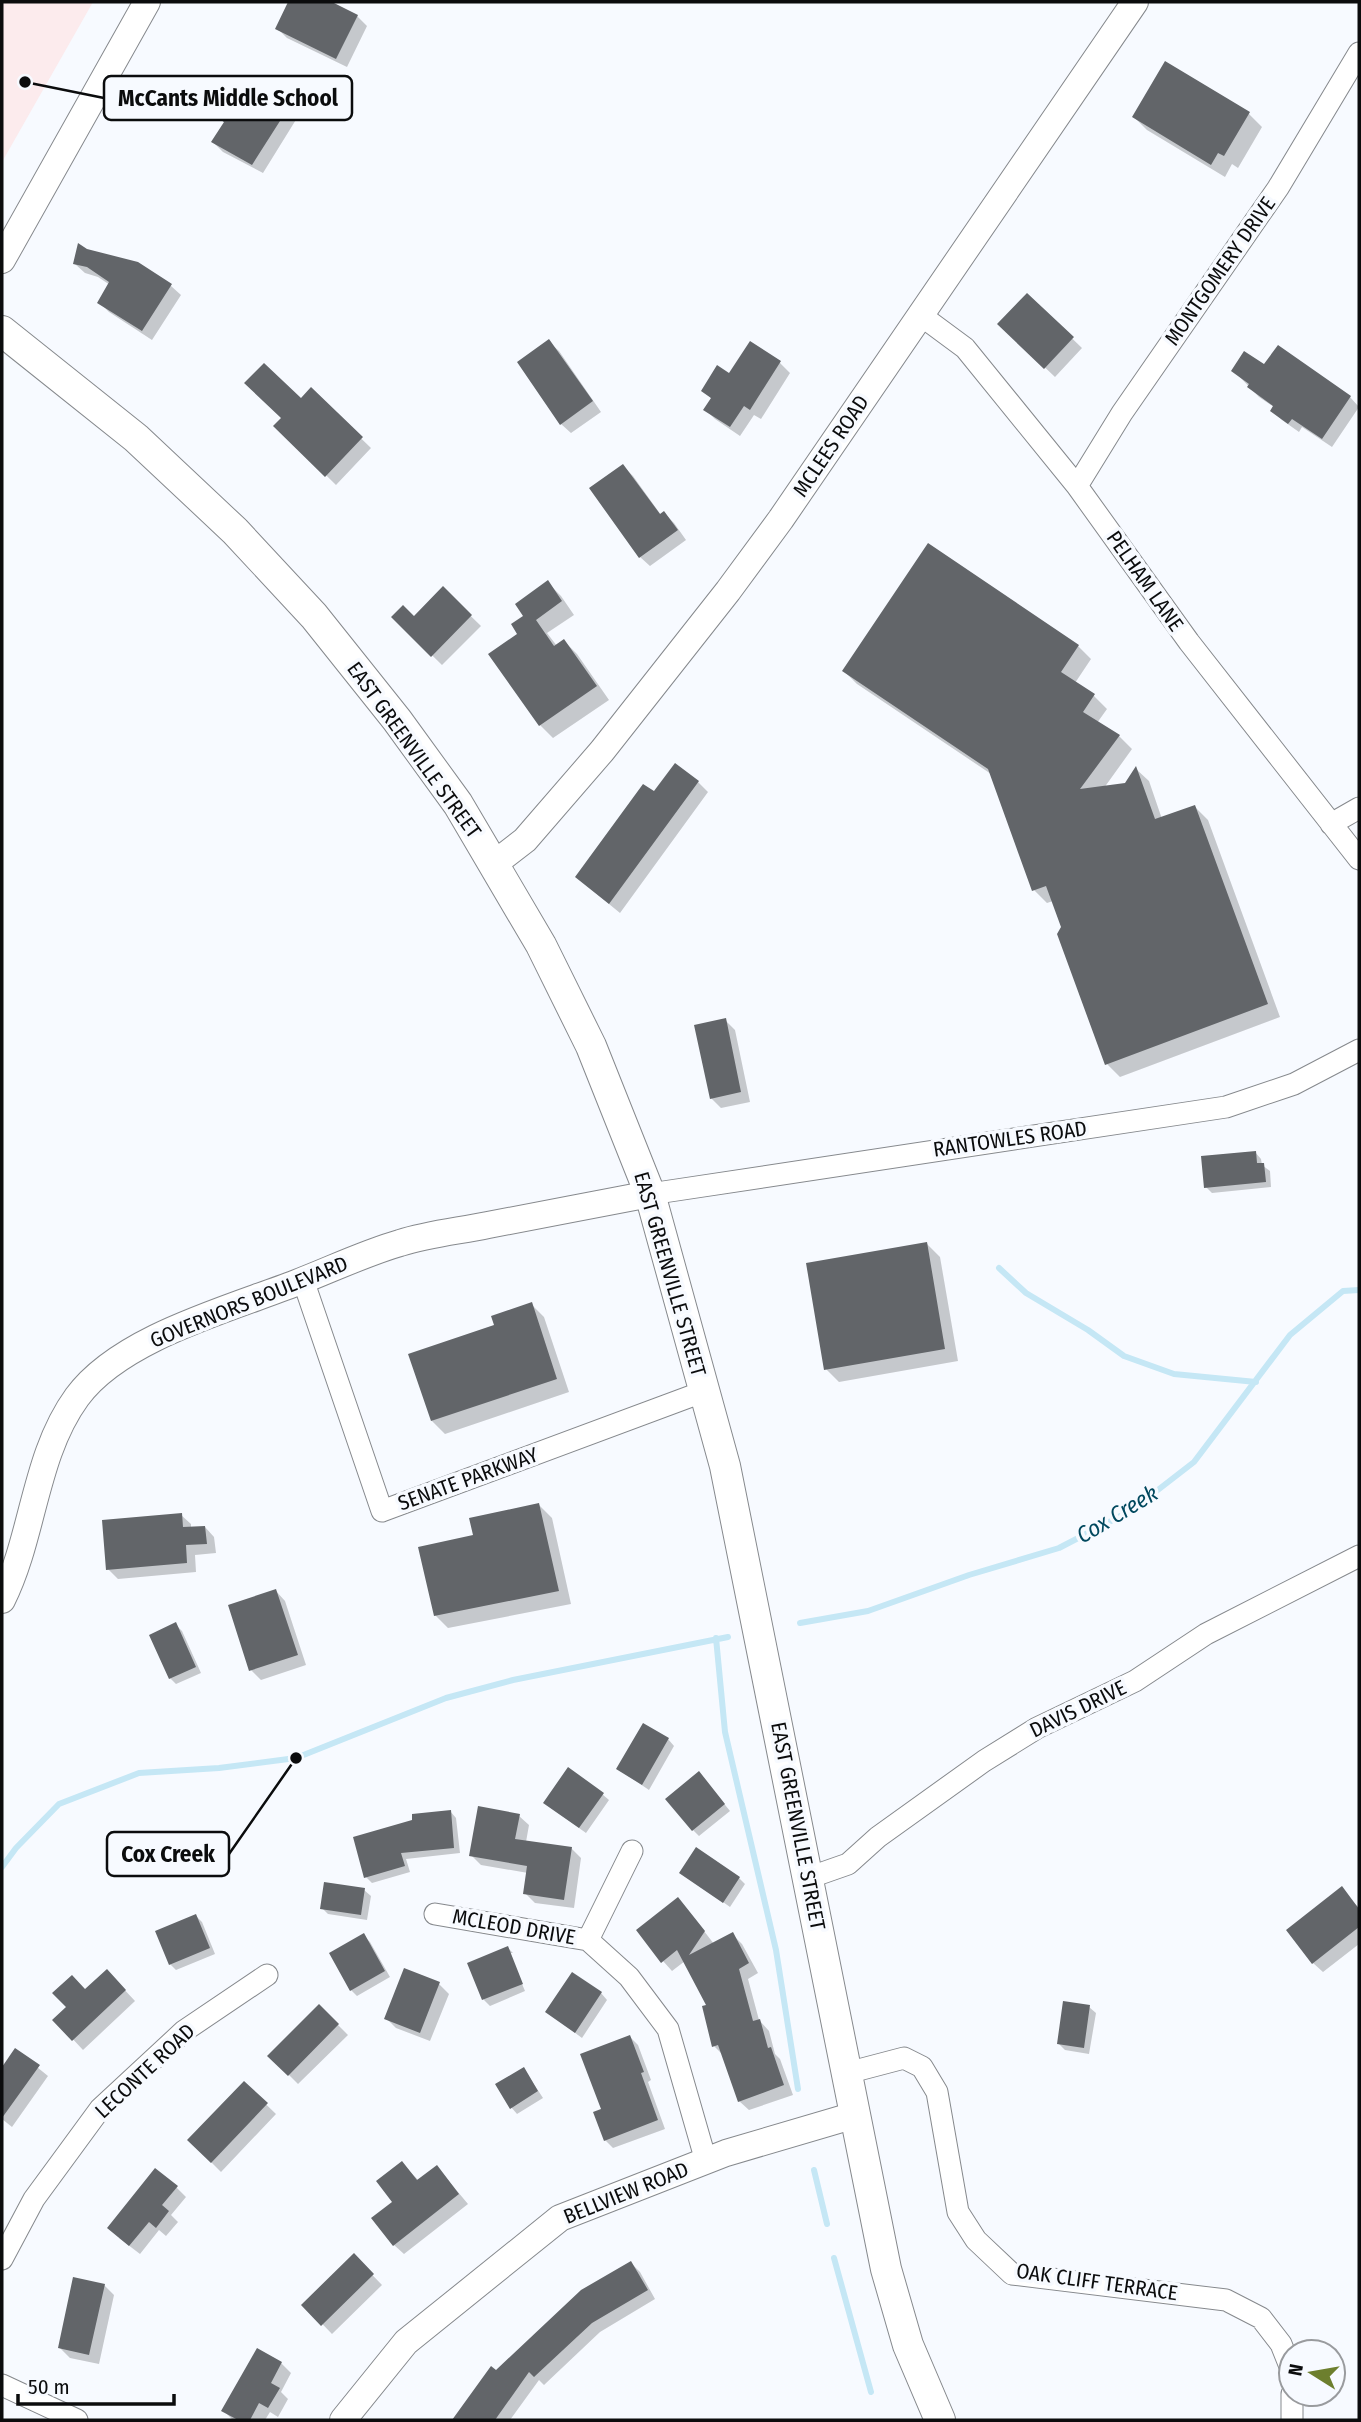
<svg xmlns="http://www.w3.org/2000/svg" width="1361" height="2422" viewBox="0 0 1361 2422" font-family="'Fira Sans Condensed',sans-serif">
	<rect width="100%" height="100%" fill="#f7faff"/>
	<!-- education -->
	<path fill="#fcebed" d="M2,2h91l-91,160z"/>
	<!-- shadow -->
	<path fill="#0003" d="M290,2h38l29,14 10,10 -20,41 -60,-29 -10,-10z
		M293,100l9,10 -39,63 -40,-21 -10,-10 12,-19 -5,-5 23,-15z
		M1249,114l13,13 -24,41 -6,-4 -7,13 -78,-47 -13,-13z
		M86,251l51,13 34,22 10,9 -29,45 -43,-28 -10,-10 11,-17 -12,-8 -13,-4 -10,-9z
		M1027,295l55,53 -27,29 -56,-53z
		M549,342l10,9 42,61 -30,21 -10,-9z
		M750,344l30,19 10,10 -29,46 -7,-4 -14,21 -25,-17 -9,-9 6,-11 -9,-9 27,-14z
		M1265,367l85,30 9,10 -27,40 -30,-20 -3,5 -17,-12 -10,-9 2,-4 -15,-10 -26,-27z
		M311,390l60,58 -35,37 -60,-59z
		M623,466l10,10 28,39 3,-2 10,10 12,17 -36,26 -10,-9z
		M548,583l13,13 13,19 -27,18 10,13 7,-5 13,13 32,46 -56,38 -13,-13 -49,-71 29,-20 5,-18z
		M443,589l38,37 -39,39 -49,-48 21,1z
		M1078,646l13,13 -16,24 19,13 13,13 -10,14 22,13 13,13 -28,39 22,-4 10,-15 13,12 13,38 33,-12 13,13 72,197 -160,60 -13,-13 -54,-163 -6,2 -13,-13 -43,-116 -134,-90 -13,-13z
		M698,782l10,10 -88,121 -33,-27z
		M725,1020l10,10 15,72 -29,6 -10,-10z
		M1255,1152l6,7 1,6 8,6 1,16 -59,6 -6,-6z
		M927,1244l13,13 18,104 -119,21 -13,-13z
		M531,1304l13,13 25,75 -124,42 -13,-13 64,-95z
		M539,1505l13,13 19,86 -123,24 -13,-13 40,-78z
		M181,1515l10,9v5l14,-2 9,10 2,16 -21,2 1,17 -78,7 -10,-10z
		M276,1591l9,10 21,64 -45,15 -10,-10z
		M176,1625l6,6 19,42 -25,11 -6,-6z
		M668,1739l6,7 -25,44 -31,-21z
		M705,1780l25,31 -31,25 -6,-6z
		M602,1794l7,6 -23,33 -35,-25z
		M450,1811l6,7 4,35 -54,6 4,13 -38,11 -6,-6z
		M519,1816l10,9 -3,17 45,6 10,10 -7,50 -39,-5 -10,-10 3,-20 -47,-8 -10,-10z
		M682,1873l57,5 6,6 -15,23z
		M1342,1889l17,19v36l-36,28 -10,-9z
		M364,1890l7,6 -4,24 -39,-6 -6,-6z
		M687,1909l27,35 18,-10 10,10 16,29 -10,6 11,41 10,11 6,23 5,5 13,36 -44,15 -10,-9 -15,-45 -10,-10 -5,-40 -24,-45 -13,10 -9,-10z
		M196,1916l6,6 13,32 -39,16 -6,-6z
		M364,1936l6,6 20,35 -33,19 -6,-6z
		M508,1948l5,5h-4l16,38 -35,15 -6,-6 -15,-36z
		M107,1971l28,30 -52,49 -28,-30z
		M439,1984l10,10 -19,47 -34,-13 -10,-10z
		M601,1993l6,7 -25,38 -35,-26z
		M319,2006l29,29 -50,49 -28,-28z
		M1089,2007l7,6 -7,41 -24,-4 -6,-6z
		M630,2037l8,8 13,35 -3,2 17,47 -52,19 -8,-8 -2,-30z
		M16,2050l32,26 -36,51 -10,-8v-49z
		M524,2069l19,29 -26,16 -6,-7z
		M244,2083l32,31 -55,58 -32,-32z
		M402,2163l17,18 18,-14 31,37 -64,50 -10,-9 1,-42z
		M176,2187l10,10 -15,18 7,7 -12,14 -7,-6 -19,24 -21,-16z
		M354,2256l28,29 -50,49 -28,-29z
		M631,2263l9,9 15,27 -55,33 -56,53 -5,-5 -29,40h-56l37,-51 5,3z
		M104,2285l10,10 -15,69 -29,-6 -10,-10z
		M281,2363l10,10 -10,19 7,7 -10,18 -8,-5 -5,8h-32l-9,-9z"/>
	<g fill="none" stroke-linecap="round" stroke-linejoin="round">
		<!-- stream -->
		<path stroke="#c5e7f5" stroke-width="6" d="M999,1268l27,25 62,37 36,26 50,18 82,8
			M800,1623l68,-12 101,-36 90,-27 73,-38 62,-48 96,-127 53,-44 16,-1
			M716,1638l9,94 51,218 22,139
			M2,1867l14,-19 43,-44 80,-31 80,-5 77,-10 150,-60 67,-18 215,-43
			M814,2170l13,54
			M834,2258l37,134"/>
	</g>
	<!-- building -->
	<path fill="#626569" d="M288,2h44l26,13 -22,44 -61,-30z
		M1165,61l85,51 -26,44 -6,-3 -7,12 -79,-48z
		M274,87l20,12 -42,66 -41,-23 13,-20 -6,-4 14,-23 10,6 8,-13 17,11z
		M78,243l9,6 51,13 34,22 -30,47 -45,-28 12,-21 -22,-15 -14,-3z
		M1027,293l47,44 -30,32 -47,-45z
		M549,339l44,62 -33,24 -43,-63z
		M750,341l31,20 -31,49 -6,-4 -14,21 -27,-17 8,-12 -10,-7 16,-26 12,8z
		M1278,345l73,51 -29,43 -30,-20 -4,5 -18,-13 3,-5 -26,-19 2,-3 -18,-13 13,-20 20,13z
		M264,363l37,35 10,-11 52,50 -38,40 -52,-51 8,-8 -37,-35z
		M623,464l37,50 4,-3 14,19 -39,28 -50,-70z
		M928,543l151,102 -18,27 34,22 -12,18 37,23 -40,54 45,-6 11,-17 19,53 40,-14 73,199 -163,61 -48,-131 4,-7 -15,-41 -14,5 -44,-122 -146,-98z
		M548,580l14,21 -26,19 18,26 10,-7 33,47 -58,40 -51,-72 29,-20 -6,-10 12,-8 -8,-12z
		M443,586l29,29 -41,42 -40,-40 12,-12 11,11z
		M675,763l24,18 -90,123 -34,-27 68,-93 11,7z
		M726,1018l15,74 -31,7 -16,-74z
		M1256,1151l1,12h7l2,19 -62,6 -3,-32z
		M927,1242l18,107 -121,21 -18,-107z
		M532,1302l25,77 -126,42 -23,-67 86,-29 -3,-9z
		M539,1503l20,88 -125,25 -16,-69 55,-12 -4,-17z
		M182,1513l1,14 22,-1 2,18 -21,1 1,18 -81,7 -4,-50z
		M276,1589l22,66 -49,16 -21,-66z
		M176,1622l20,45 -27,12 -20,-44z
		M643,1723l26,15 -27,47 -26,-16z
		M568,1767l36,26 -25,35 -36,-25z
		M699,1771l26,33 -33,27 -27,-32z
		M478,1806l42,8 -5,25 57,8 -8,53 -41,-6 4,-28 -58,-10z
		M451,1810l3,38 -53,5 4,13 -41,12 -11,-41 59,-17v-6z
		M696,1847l44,30 -17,26 -44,-30z
		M324,1882l41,6 -4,27 -41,-6z
		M1342,1886l17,23v18l-47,37 -26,-34z
		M678,1897l27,34 -16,24 44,-23 16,31 -10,6 14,52 7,-2 8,29 3,-1 13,38 -46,17 -20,-57 -6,2 -10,-41 4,-1 -29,-55 -16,13 -25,-33z
		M196,1914l14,34 -41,17 -14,-34z
		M364,1933l21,38 -35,20 -21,-38z
		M508,1946l15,38 -41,16 -15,-37z
		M404,1968l36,14 -20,51 -36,-14z
		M107,1969l19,21 -54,51 -20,-21 14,-13 -14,-14 20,-18 13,14z
		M572,1972l30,20 -27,41 -30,-21z
		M1063,2001l27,4 -6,43 -27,-4z
		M319,2004l20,20 -51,52 -21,-20z
		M630,2035l14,37 -3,1 17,47 -54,21 -11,-29 8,-3 -21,-55z
		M15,2048l25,17 -38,53v-51z
		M524,2067l14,24 -28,18 -15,-25z
		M244,2081l24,22 -57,60 -24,-23z
		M402,2161l15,19 20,-15 22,29 -66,52 -22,-28 21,-16 -16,-21z
		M155,2168l23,18 -16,19 7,6 -13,17 -7,-6 -20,24 -22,-18z
		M354,2253l20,21 -53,52 -20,-21z
		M631,2261l17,29 -56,33 -58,54 -5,-5 -34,48h-43l39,-54 5,4 85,-80z
		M73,2277l32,7 -16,71 -31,-7z
		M257,2348l25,14 -11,21 9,5 -12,20 -9,-5 -9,17h-12l-17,-9z"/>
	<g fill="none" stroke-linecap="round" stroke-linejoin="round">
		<defs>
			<path id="minor" d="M919,314l46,34 112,138 112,156 170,217
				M1077,486l45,-73 156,-225 81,-135
				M1331,824l28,-16
				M650,1194l576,-87 68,-23 65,-34
				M303,1280l79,231 323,-120
				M808,1878l40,-14 30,-27 106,-76 53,-33 98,-47 71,-47 153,-78
				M435,1914l153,26 41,37 39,52 38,132
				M588,1940l44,-89
				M847,2073l57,-15 18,9 15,25 21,120 18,28 36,34 214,26 35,18 20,26 10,25
				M2,2259l32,-60 66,-90 84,-78 83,-56
				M2,2385l75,35
				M1292,2420v-26"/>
			<path id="tertiary" d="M2,260l145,-258
				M494,864l31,-24 77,-89 126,-160 53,-72 354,-517
				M2,1600c32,-64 32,-144 75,-203 43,-59 152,-88 219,-114 34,-13 69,-30 104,-40 28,-9 59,-12 88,-18 54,-10 108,-21 162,-31
				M343,2420l63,-78 154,-124 166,-65 129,-38"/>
			<path id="secondary" d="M2,331l134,107 99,93 79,85 83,104 61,84 83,141 50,101 59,148 75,272 161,803 22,76 32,75"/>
		</defs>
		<!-- minor casing -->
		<use href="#minor" stroke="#86898d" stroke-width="23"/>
		<!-- tertiary casing -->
		<use href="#tertiary" stroke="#86898d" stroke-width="28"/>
		<!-- secondary casing -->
		<use href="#secondary" stroke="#86898d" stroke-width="32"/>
		<!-- minor -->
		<use href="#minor" stroke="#fff" stroke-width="21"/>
		<!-- tertiary -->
		<use href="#tertiary" stroke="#fff" stroke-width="26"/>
		<!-- secondary -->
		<use href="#secondary" stroke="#fff" stroke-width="30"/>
	</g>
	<g text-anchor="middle" stroke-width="7" stroke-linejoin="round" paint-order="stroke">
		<!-- street labels -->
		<g font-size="21" fill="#0b0c0d" stroke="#f7faff">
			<text transform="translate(1220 271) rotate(-55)" y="7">MONTGOMERY DRIVE</text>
			<text transform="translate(831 446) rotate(-56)" y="7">MCLEES ROAD</text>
			<text transform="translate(1145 581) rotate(55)" y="7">PELHAM LANE</text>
			<text transform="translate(414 750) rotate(54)" y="7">EAST GREENVILLE STREET</text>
			<text transform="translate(1010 1139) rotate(-8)" y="7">RANTOWLES ROAD</text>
			<text transform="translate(670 1274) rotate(74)" y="7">EAST GREENVILLE STREET</text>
			<text transform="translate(249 1302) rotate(-22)" y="7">GOVERNORS BOULEVARD</text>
			<text transform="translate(468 1479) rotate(-20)" y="7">SENATE PARKWAY</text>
			<text transform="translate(1078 1709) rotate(-26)" y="7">DAVIS DRIVE</text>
			<text transform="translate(798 1826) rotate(79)" y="7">EAST GREENVILLE STREET</text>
			<text transform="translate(514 1927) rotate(10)" y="7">MCLEOD DRIVE</text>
			<text transform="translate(145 2071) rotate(-43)" y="7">LECONTE ROAD</text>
			<text transform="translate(626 2193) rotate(-22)" y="7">BELLVIEW ROAD</text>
			<text transform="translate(1097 2282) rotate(8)" y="7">OAK CLIFF TERRACE</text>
		</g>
		<!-- water labels -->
		<g font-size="23" font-style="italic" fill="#01485e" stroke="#f7faff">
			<text transform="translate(1117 1514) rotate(-31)" y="8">Cox Creek</text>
		</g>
	</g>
	<!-- callouts -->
	<path fill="none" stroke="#0b0c0d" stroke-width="2.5" d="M25 82L104 98M296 1758L229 1854"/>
	<g fill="#0b0c0d" stroke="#f7faff" stroke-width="2.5">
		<circle cx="25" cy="82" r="7"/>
		<circle cx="296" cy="1758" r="7"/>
	</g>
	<g fill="#f7faff" stroke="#0b0c0d" stroke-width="2.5">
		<rect x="104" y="76" width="248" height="44" rx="7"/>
		<rect x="107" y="1832" width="122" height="44" rx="7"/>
	</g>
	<g font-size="23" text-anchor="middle" font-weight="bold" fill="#0b0c0d">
		<text x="228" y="106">McCants Middle School</text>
		<text x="168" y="1862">Cox Creek</text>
	</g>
	<!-- border -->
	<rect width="1361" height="2422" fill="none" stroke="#0b0c0d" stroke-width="7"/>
	<!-- north arrow -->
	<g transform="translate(1312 2373) rotate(281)"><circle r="33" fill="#f7faff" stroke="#999b9e" stroke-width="2"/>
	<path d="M0-5L12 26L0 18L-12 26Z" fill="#6d7f2e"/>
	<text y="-10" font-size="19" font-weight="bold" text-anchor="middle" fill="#0b0c0d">N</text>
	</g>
	<!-- scale -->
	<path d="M18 2394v10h156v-10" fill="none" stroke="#0b0c0d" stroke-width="3.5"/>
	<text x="28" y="2394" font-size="21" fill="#0b0c0d" stroke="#f7faff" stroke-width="5" paint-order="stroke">50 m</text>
</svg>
